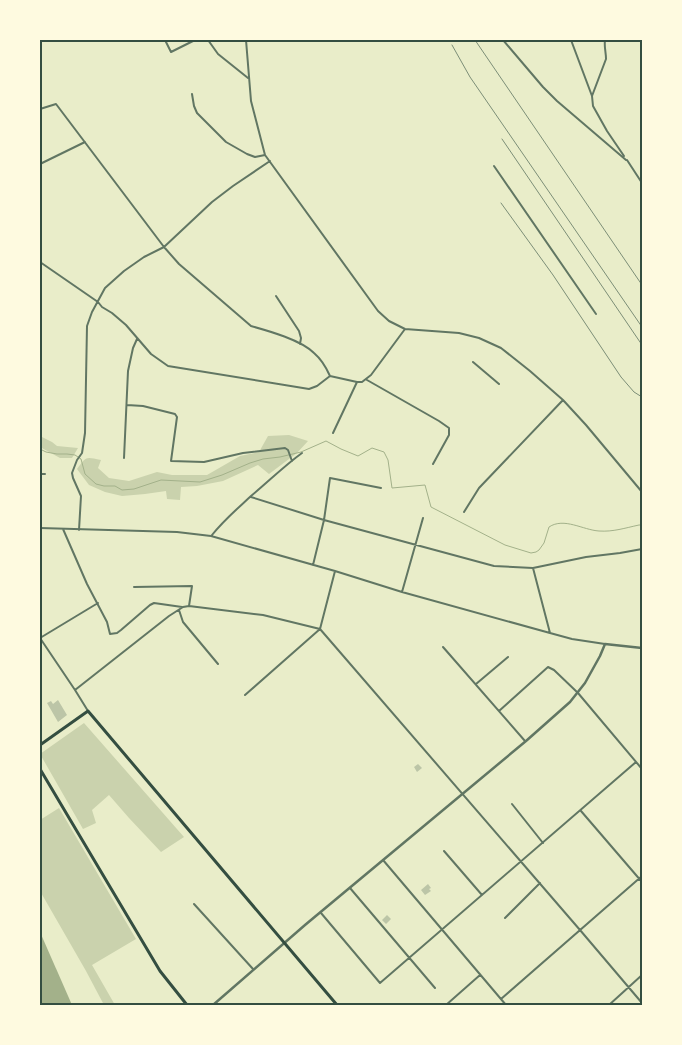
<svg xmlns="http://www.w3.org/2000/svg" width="682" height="1045" viewBox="0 0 682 1045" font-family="Helvetica,sans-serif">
	<rect width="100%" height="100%" fill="#e9edc9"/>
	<!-- green -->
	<path fill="#cad2ad" d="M289,435l19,6 -11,12 -28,21 -11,-9 -35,16 -26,5 -16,1 -1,13 -13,-1 -1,-8 -21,3 -23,2 -17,-4 -16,-7 -12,-16c10,-13 8,-12 24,-9l-3,8 11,10 20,3 28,-9 15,3h35l33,-19 19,-4 9,-16z
		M40,436l12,6 5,4 21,2 -6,10h-12l-20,-11z
		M84,723l100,114 -23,15 -32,-34 -20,-23 -17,15 4,13 -13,6 -43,-75z
		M59,808l77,131 -44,26 23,40h-11l-18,-34 -46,-80v-71z"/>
	<!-- water -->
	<path fill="#a3b18a" d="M40,932l32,73h-32z"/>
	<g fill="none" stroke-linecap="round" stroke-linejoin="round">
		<!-- stream -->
		<path stroke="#a3b18a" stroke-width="1" d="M40,449l6,3 11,2h10l8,1 6,4 4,15 11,10 8,2h11l7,4 12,-1 27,-9 39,2 22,-7 28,-12 13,-4 17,-2 21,-5 25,-11 15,8 17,7 14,-8 12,4 4,8 4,28 33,-3 6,22 74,38 26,8 5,-1 3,-2 5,-7 5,-16c15,-10 34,3 50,4 14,1 26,-3 40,-6h3"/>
	</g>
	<!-- building -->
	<path fill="#bcc5a7" d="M58,700l9,15 -9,7 -11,-19 4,-2 2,3z
		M418,764l4,4 -5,4 -3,-5z
		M428,884l3,4 -2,1 2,2 -6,4 -4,-5z
		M387,915l4,4 -5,5 -4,-4z"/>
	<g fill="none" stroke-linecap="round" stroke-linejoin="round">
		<!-- minor -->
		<path stroke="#617663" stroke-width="2" d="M156,40h1
			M165,40l6,12 24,-12
			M208,40l10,14 30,24
			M246,40l5,61 14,54 113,156 11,10 16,8 54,4 20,5 22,10 29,23 33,29 23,25 56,67
			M503,40l40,47 14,14 69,59
			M571,40l21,56 1,10 14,25 17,25
			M192,94l2,12 3,7 29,29 21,12 8,3 10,-2
			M592,96l14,-37c0,-7 -2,-12 -1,-19
			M40,109l16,-5 108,143 15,17 72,62c18,5 50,14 63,27 7,6 12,14 16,23
			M627,160l15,23
			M40,164l45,-22
			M494,166l102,148
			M40,262l58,40 4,5 10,6 14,12 25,29 17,12 141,23 8,-3 13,-10 27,6
			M276,296l23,35 2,7 -1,6
			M473,362l26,22
			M367,380l72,41 10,7v7l-16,29
			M127,405l16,1 32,8 2,3 -6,44 33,1 39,-9 42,-5 3,2 4,11
			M333,433l24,-51h5l9,-7 34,-46
			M124,458l4,-87 5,-23 4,-9
			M40,474h5
			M251,497l73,23 170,46 39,2 53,-11 34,-4 22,-4
			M464,512l15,-24 84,-88
			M40,528l137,4 34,4 124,35 67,21 148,41 22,6 33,5
			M63,529l24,55 20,38 3,12 7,-1 4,-3 29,-25 4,-2 28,4
			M79,530l2,-34 -8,-18 -1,-5 5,-13 5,-7 3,-20 2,-107 5,-14 13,-24 19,-17 20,-14 20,-10 48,-45 21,-16 37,-25
			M212,535c12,-15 25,-26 39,-39 17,-14 33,-30 51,-43
			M313,565l11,-45 6,-42 51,10
			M533,568l17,65
			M134,587l58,-1 -3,20
			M402,592l21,-74
			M179,610l4,12 35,42
			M320,629l260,301 62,73
			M40,638l35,52 13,21
			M40,638l58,-35
			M443,647l82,94
			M476,684l32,-27
			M75,690l94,-74 14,-9 6,-1 74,9 57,14
			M245,695l75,-66 15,-58
			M499,711l49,-44 6,3 24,23 64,76
			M512,804l31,39
			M581,811l61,71
			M444,851l38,44
			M383,860l123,145
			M350,888l85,100
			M194,904l59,65
			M321,913l59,70 256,-221
			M505,918l35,-35
			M501,999l141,-123
			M446,1005l34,-30
			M609,1005l33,-30"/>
		<!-- tertiary -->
		<path stroke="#617663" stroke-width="2.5" d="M213,1005l92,-80 221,-184 44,-39 15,-19 15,-27 5,-12 37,4"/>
		<!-- secondary -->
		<path stroke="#344e41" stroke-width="3" d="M40,745l48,-34 249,294
			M40,769l120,202 27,34"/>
		<!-- rail -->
		<path stroke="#7c8e77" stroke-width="1" d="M475,40l167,245
			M452,45l18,32 172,250
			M502,139l140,206
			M501,203l52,72 68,102 13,15 8,5"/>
	</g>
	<!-- border -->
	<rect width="682" height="1045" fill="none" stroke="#fefae0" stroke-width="82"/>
	<rect x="41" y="41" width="600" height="963" fill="none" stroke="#344e41" stroke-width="2"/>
</svg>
